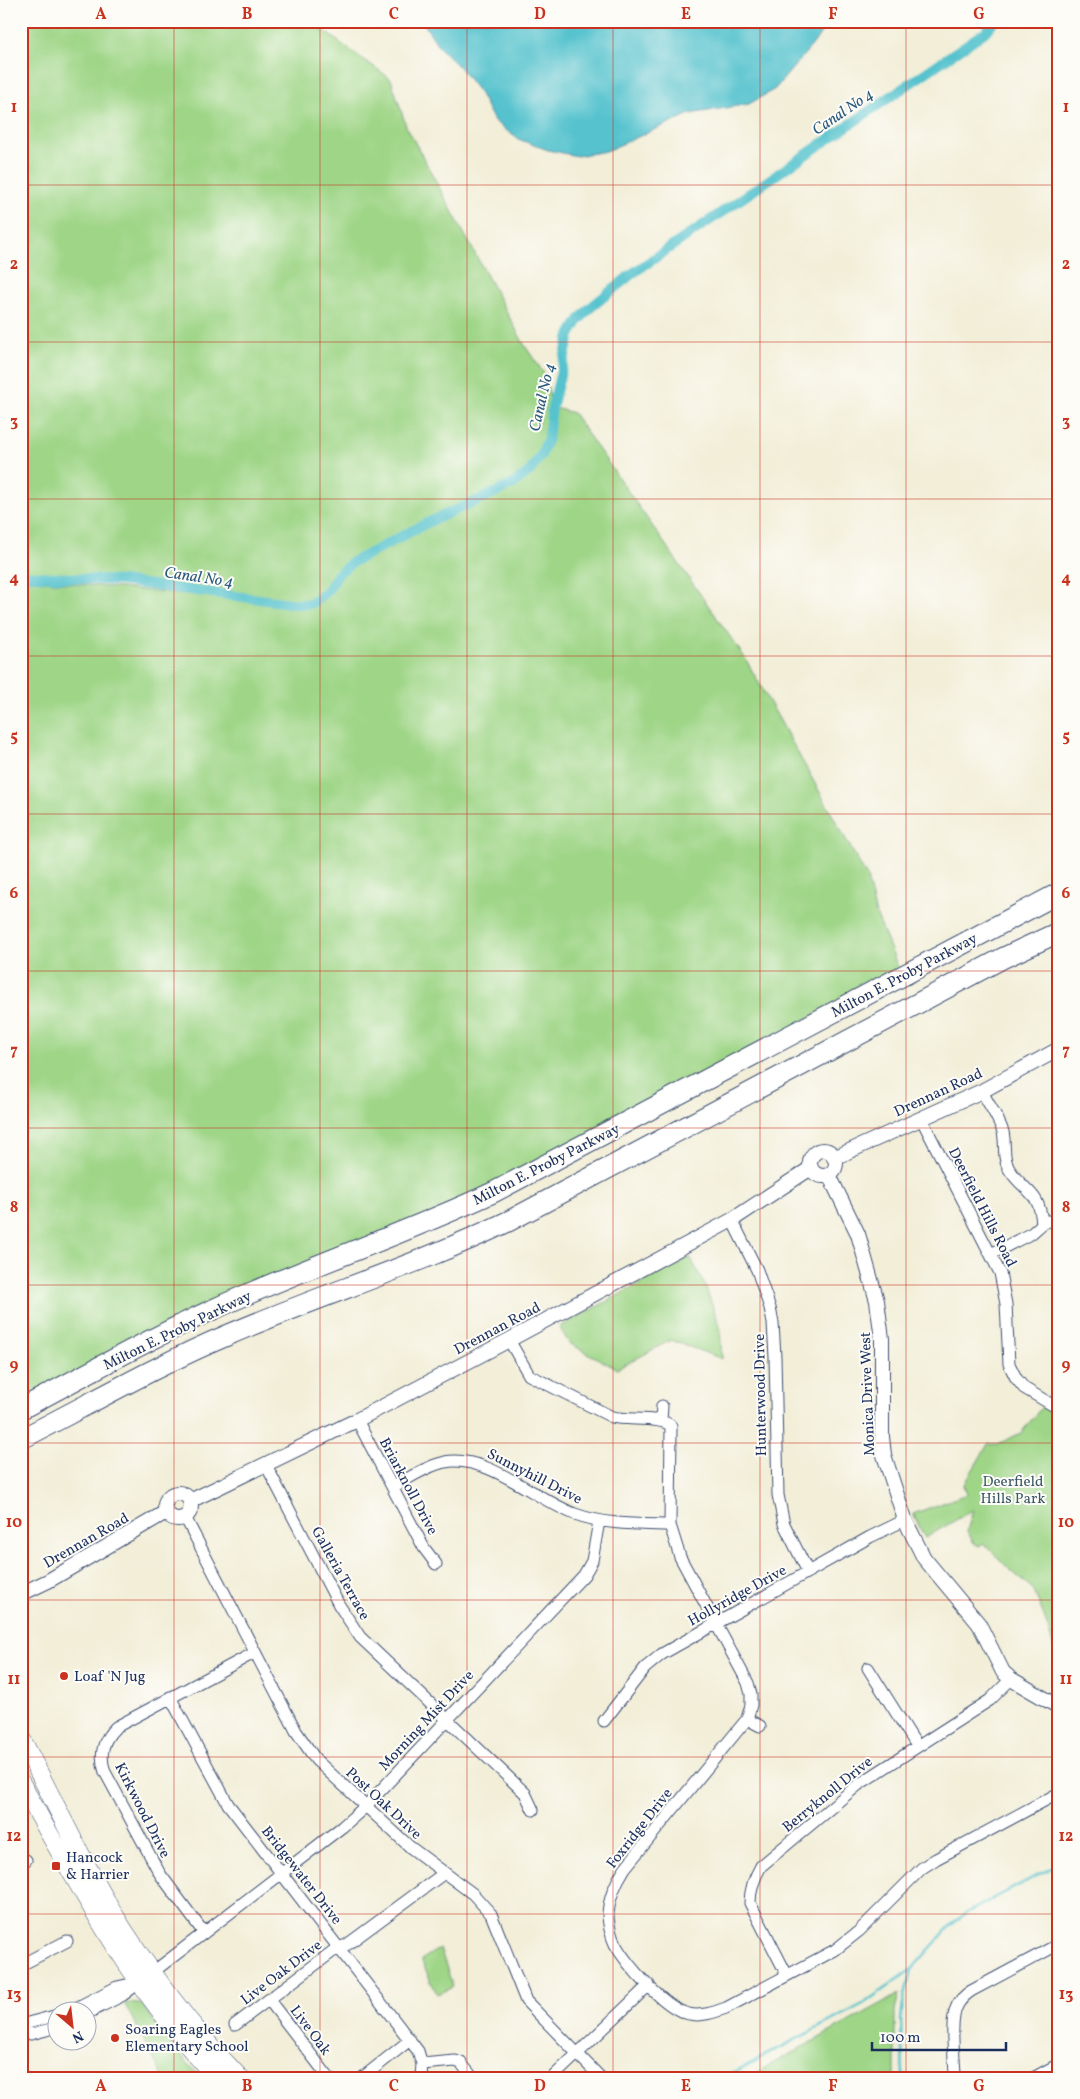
<svg xmlns="http://www.w3.org/2000/svg" width="1080" height="2099" viewBox="0 0 1080 2099" font-family="Vollkorn,serif">
	<rect width="100%" height="100%" fill="#fdfcf7"/>
	<filter id="ink" filterUnits="userSpaceOnUse"><feTurbulence type="fractalNoise" baseFrequency=".02" numOctaves="2"/><feDisplacementMap in="SourceGraphic" scale="10" xChannelSelector="R" yChannelSelector="G"/><feConvolveMatrix kernelMatrix="1 2 1 2 8 2 1 2 1" color-interpolation-filters="sRGB"/></filter>
	<filter id="wash" filterUnits="userSpaceOnUse"><feTurbulence type="fractalNoise" baseFrequency=".0096" numOctaves="4" result="noise"/><feDisplacementMap in="SourceGraphic" scale="20" xChannelSelector="R" yChannelSelector="G"/><feGaussianBlur stdDeviation="1.12" result="paint"/><feColorMatrix in="noise" values="0 0 0 0 0 0 0 0 0 0 0 0 0 0 0 0 0 1.4 0 .05"/><feComposite in="paint" operator="in"/></filter>
	<g filter="url(#wash)">
		<rect width="100%" height="100%" fill="#f2eed8"/>
		<!-- green -->
		<path fill="#9ed586" stroke="#5c8272" d="M21,21h289l81,58 15,47 119,220 20,29 7,32 21,6 172,245 122,219 8,34 24,59 -424,224 -454,205v-820l276,25 10,-1 -186,-22 -100,-6z
			M690,1257l15,28 15,42 2,32 -51,-19 -54,29 -48,-26 -10,-16z
			M1059,1395v269l-15,-48 -11,-27 -24,-20 -25,-26 -5,3 -5,-3 -7,-12 6,-21 -48,28 -12,-24 51,-19 3,-2 -4,-7 25,-42h10l23,-11 20,-25z
			M440,1948l13,39 -16,7 -16,-34z
			M899,1994l-4,16v68h-149z
			M124,2003l17,1 38,50 23,24h-38z"/>
		<!-- water -->
		<path fill="#55c2ce" stroke="#387896" d="M422,21h406l-14,22 -39,46 -26,15 -59,10 -84,37 -29,5 -29,-6 -30,-11 -24,-18 -14,-27 -19,-25 -22,-22z"/>
		<g fill="none" stroke-linecap="round" stroke-linejoin="round">
			<!-- stream -->
			<path stroke="#55c2ce" stroke-width="2.5" d="M723,2078l140,-74 49,-35 39,-44 15,-12 93,-49
				M903,2078l-2,-59 2,-15 8,-34"/>
			<!-- canal -->
			<path stroke="#55c2ce" stroke-width="10" d="M21,575l100,6 176,23h14l17,-14 10,-16 13,-11 76,-40 85,-38 18,-14 11,-16 7,-17 4,-30 18,-73 9,-15 11,-12 43,-35 352,-241 10,-11"/>
		</g>
	</g>
	<g filter="url(#ink)">
		<g fill="none" stroke-linecap="round" stroke-linejoin="round">
			<defs>
				<path id="minor" d="M982,1091c6,13 17,27 21,41 3,13 -1,25 6,37 15,24 31,21 33,55
					M921,1118l79,155 6,31 3,60 7,14 8,10 35,21
					M732,1220l25,50 13,38 3,15 2,34 3,138 6,29 24,48
					M991,1254l41,-21 10,-9 6,-3 11,1
					M509,1340l20,35 83,42c15,4 50,-1 59,9l-1,99 10,32 68,126 3,11v11l-4,14 -122,149c-9,14 -16,29 -17,46 0,9 3,22 7,30 12,21 50,65 74,70 12,3 26,-2 37,-6l109,-58 24,-19 63,-63 14,-9 123,-66
					M357,1420l67,128 12,16
					M661,1420l1,-14
					M266,1465l73,140 21,32 165,156 8,17
					M393,1487c16,-9 34,-21 52,-25 42,-8 90,37 130,52 30,11 63,10 95,11
					M185,1517l111,214 20,29 94,87 63,47 18,20 35,87 75,77
					M868,1668l49,78
					M170,1697l58,107 190,247 4,13 -1,14
					M747,1719l13,7
					M604,1721l41,-53 17,-14 208,-117 35,-17
					M21,1862l5,-2
					M204,1933l-44,-59 -55,-102c-6,-17 -2,-33 11,-45l138,-74
					M21,1965l46,-24
					M787,1975l-37,-72c0,-14 4,-25 11,-37l97,-81 132,-85 21,-21
					M269,2000l60,78
					M68,2012l49,-25 18,-4
					M88,2013l35,-18 219,-168 24,-21 218,-231 8,-14 7,-40
					M235,2025l97,-73 16,-8 95,-70
					M21,2028l7,-5 30,-8
					M21,2031l10,3 27,-7
					M422,2064l33,-3 6,2 12,15
					M362,2078l48,-38
					M552,2078l97,-93
					M955,2078c0,-19 -6,-56 2,-72 3,-6 8,-11 14,-15l88,-47
					M1033,2078l26,-14"/>
				<path id="tertiary" d="M810 1163a13 13 0 1 1 26 0a13 13 0 1 1-26 0Z
					M834,1158l148,-67 77,-42
					M829,1175l29,59 19,67 5,38v98l2,18 21,65 19,38 55,66 24,48 8,7 48,28
					M165 1506a13 13 0 1 1 26 0a13 13 0 1 1-26 0Z
					M190,1501l167,-81 152,-80 223,-120 79,-52
					M21,1594l27,-13 118,-69"/>
				<path id="primary" d="M21,1738c34,64 64,130 102,191 34,53 73,104 117,149
					M21,1783c58,103 113,209 196,295"/>
				<path id="motorway" d="M21,1409c64,-34 127,-70 193,-100 92,-42 188,-74 280,-117l565,-299
					M21,1439c69,-35 136,-74 207,-104 93,-40 190,-70 281,-114l494,-263 56,-26"/>
			</defs>
			<!-- minor casing -->
			<use href="#minor" stroke="#3b4c70" stroke-width="13"/>
			<!-- tertiary casing -->
			<use href="#tertiary" stroke="#3b4c70" stroke-width="16"/>
			<!-- primary casing -->
			<use href="#primary" stroke="#3b4c70" stroke-width="19"/>
			<!-- motorway casing -->
			<use href="#motorway" stroke="#3b4c70" stroke-width="22"/>
			<!-- minor -->
			<use href="#minor" stroke="#fff" stroke-width="11"/>
			<!-- tertiary -->
			<use href="#tertiary" stroke="#fff" stroke-width="14"/>
			<!-- primary -->
			<use href="#primary" stroke="#fff" stroke-width="18"/>
			<!-- motorway -->
			<use href="#motorway" stroke="#fff" stroke-width="20"/>
		</g>
	</g>
	<!-- grid -->
	<path fill="none" stroke="#c8321e" stroke-width="1" stroke-opacity="0.55" d="M174,21v2057M320,21v2057M467,21v2057M613,21v2057M760,21v2057M906,21v2057M21,185h1038M21,342h1038M21,499h1038M21,656h1038M21,814h1038M21,971h1038M21,1128h1038M21,1285h1038M21,1443h1038M21,1600h1038M21,1757h1038M21,1914h1038"/>
	<!-- markers -->
	<g fill="#c8321e" stroke="#fdfcf7" stroke-width="2">
		<circle cx="64" cy="1676" r="5"/>
		<rect x="51" y="1861" width="10" height="10" rx="2.5"/>
		<circle cx="115" cy="2038" r="5"/>
	</g>
	<g text-anchor="middle" stroke-width="4" stroke-linejoin="round" paint-order="stroke">
		<!-- street labels -->
		<g font-size="15" fill="#1b2f5e" stroke="#fdfcf7">
			<text transform="translate(904 975) rotate(-28)" y="5">Milton E. Proby Parkway</text>
			<text transform="translate(938 1092) rotate(-25)" y="5">Drennan Road</text>
			<text transform="translate(546 1164) rotate(-27)" y="5">Milton E. Proby Parkway</text>
			<text transform="translate(983 1207) rotate(63)" y="5">Deerfield Hills Road</text>
			<text transform="translate(497 1328) rotate(-28)" y="5">Drennan Road</text>
			<text transform="translate(177 1330) rotate(-26)" y="5">Milton E. Proby Parkway</text>
			<text transform="translate(867 1394) rotate(-92)" y="5">Monica Drive West</text>
			<text transform="translate(760 1395) rotate(-91)" y="5">Hunterwood Drive</text>
			<text transform="translate(535 1476) rotate(27)" y="5">Sunnyhill Drive</text>
			<text transform="translate(409 1486) rotate(62)" y="5">Briarknoll Drive</text>
			<text transform="translate(86 1540) rotate(-30)" y="5">Drennan Road</text>
			<text transform="translate(341 1573) rotate(61)" y="5">Galleria Terrace</text>
			<text transform="translate(737 1595) rotate(-29)" y="5">Hollyridge Drive</text>
			<text transform="translate(426 1720) rotate(-47)" y="5">Morning Mist Drive</text>
			<text transform="translate(827 1794) rotate(-39)" y="5">Berryknoll Drive</text>
			<text transform="translate(384 1803) rotate(43)" y="5">Post Oak Drive</text>
			<text transform="translate(143 1810) rotate(63)" y="5">Kirkwood Drive</text>
			<text transform="translate(639 1828) rotate(-52)" y="5">Foxridge Drive</text>
			<text transform="translate(302 1875) rotate(52)" y="5">Bridgewater Drive</text>
			<text transform="translate(281 1972) rotate(-37)" y="5">Live Oak Drive</text>
			<text transform="translate(311 2030) rotate(53)" y="5">Live Oak</text>
		</g>
		<!-- park labels -->
		<g font-size="15" fill="#3c5868" stroke="#fdfcf7">
			<text x="1013" y="1486">Deerfield<tspan x="1013" dy="17">Hills Park</tspan></text>
		</g>
		<!-- poi labels -->
		<g font-size="15" fill="#1b2f5e" stroke="#fdfcf7" text-anchor="start">
			<text x="74" y="1681">Loaf 'N Jug</text>
			<text x="66" y="1862">Hancock<tspan x="66" dy="17">&amp; Harrier</tspan></text>
			<text x="125" y="2034">Soaring Eagles<tspan x="125" dy="17">Elementary School</tspan></text>
		</g>
		<!-- water labels -->
		<g font-size="16" font-style="italic" fill="#2c5b80" stroke="#fdfcf7">
			<text transform="translate(842 111) rotate(-34)" y="6">Canal No 4</text>
			<text transform="translate(541 397) rotate(-77)" y="6">Canal No 4</text>
			<text transform="translate(199 576) rotate(8)" y="6">Canal No 4</text>
		</g>
	</g>
	<!-- margin -->
	<rect width="1080" height="2099" fill="none" stroke="#fdfcf7" stroke-width="55"/>
	<!-- north arrow -->
	<g transform="translate(72 2026) rotate(152)"><circle r="24" fill="#fdfcf7" stroke="#a3aaba"/>
	<path d="M0-4L9 19L0 12L-9 19Z" fill="#c8321e"/>
	<text y="-8" font-size="14" font-weight="bold" text-anchor="middle" fill="#1b2f5e">N</text>
	</g>
	<!-- scale -->
	<path d="M872 2042v8h134v-8" fill="none" stroke="#1b2f5e" stroke-width="2.5"/>
	<text x="880" y="2042" font-size="15" fill="#1b2f5e" stroke="#fdfcf7" stroke-width="4" paint-order="stroke">100 m</text>
	<rect x="28" y="28" width="1024" height="2044" fill="none" stroke="#c8321e" stroke-width="2"/>
	<g font-size="16" text-anchor="middle" font-weight="bold" fill="#c8321e">
		<text x="101" y="19">A</text>
		<text x="247" y="19">B</text>
		<text x="394" y="19">C</text>
		<text x="540" y="19">D</text>
		<text x="686" y="19">E</text>
		<text x="833" y="19">F</text>
		<text x="979" y="19">G</text>
		<text x="14" y="112">1</text>
		<text x="1066" y="112">1</text>
		<text x="14" y="269">2</text>
		<text x="1066" y="269">2</text>
		<text x="14" y="426">3</text>
		<text x="1066" y="426">3</text>
		<text x="14" y="583">4</text>
		<text x="1066" y="583">4</text>
		<text x="14" y="741">5</text>
		<text x="1066" y="741">5</text>
		<text x="14" y="898">6</text>
		<text x="1066" y="898">6</text>
		<text x="14" y="1055">7</text>
		<text x="1066" y="1055">7</text>
		<text x="14" y="1212">8</text>
		<text x="1066" y="1212">8</text>
		<text x="14" y="1370">9</text>
		<text x="1066" y="1370">9</text>
		<text x="14" y="1527">10</text>
		<text x="1066" y="1527">10</text>
		<text x="14" y="1684">11</text>
		<text x="1066" y="1684">11</text>
		<text x="14" y="1841">12</text>
		<text x="1066" y="1841">12</text>
		<text x="14" y="1999">13</text>
		<text x="1066" y="1999">13</text>
		<text x="101" y="2091">A</text>
		<text x="247" y="2091">B</text>
		<text x="394" y="2091">C</text>
		<text x="540" y="2091">D</text>
		<text x="686" y="2091">E</text>
		<text x="833" y="2091">F</text>
		<text x="979" y="2091">G</text>
	</g>
</svg>
